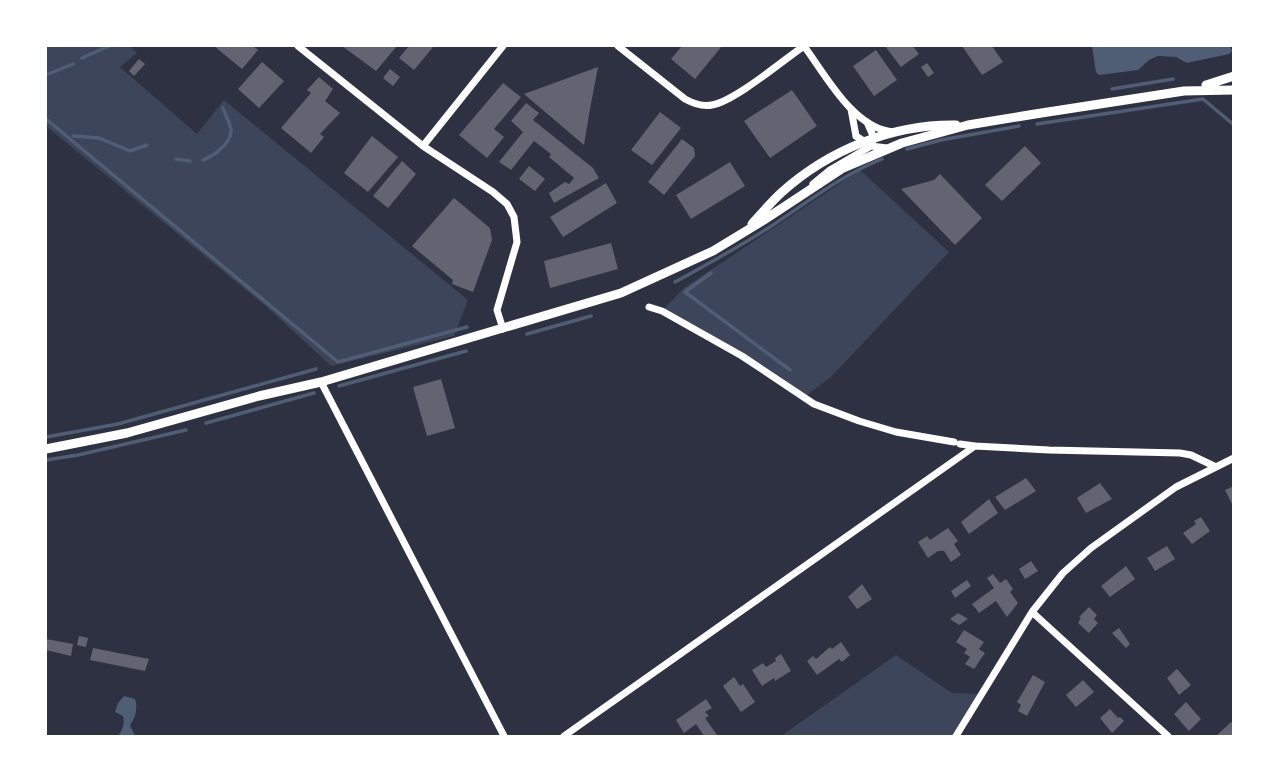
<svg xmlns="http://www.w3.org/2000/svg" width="1279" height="782" viewBox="0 0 1279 782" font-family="'IBM Plex Sans',sans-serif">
	<rect width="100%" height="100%" fill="#2d3142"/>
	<!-- green -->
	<path fill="#3c4559" d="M46,46h84l7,7 -17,14 77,67 27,-34 244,200 -14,36 -123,30 -63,-58 -222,-182z
		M860,170l89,82 -118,125 -28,21 -141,-87 22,-23z
		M896,655l56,38 30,1 -27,42h-174z"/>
	<!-- water -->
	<path fill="#4f5d75" d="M1092,46h138l2,5 -3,3 -42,9 -11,-6 -18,-1 -9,4 -11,10 -39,5 -3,-3z
		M124,696l11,3c3,9 1,18 -5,26l5,11h-17c4,-6 7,-11 5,-20l-8,-4 3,-9z"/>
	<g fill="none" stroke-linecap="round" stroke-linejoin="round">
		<!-- stream -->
		<path stroke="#4f5d75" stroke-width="3.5" d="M82,58l27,-12
			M46,75l27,-11
			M1112,89l61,-10
			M46,119l292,243
			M1037,124l166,-25 31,26
			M73,136l26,2 31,13 17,-6
			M907,149l34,-9 78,-14
			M176,159l14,2
			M203,160c10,-4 28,-16 28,-29 0,-7 -6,-16 -8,-23
			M711,273l-26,19 105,78
			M675,282c33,-18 66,-36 98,-57 36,-24 69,-50 109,-66
			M527,334l64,-18
			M338,362l129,-35
			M339,386l127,-35
			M206,423l108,-30
			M46,437l72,-13 198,-55
			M46,460l32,-5 108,-25"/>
	</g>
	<!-- building -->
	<path fill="#626471" d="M214,46h39l5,4 -16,19z
		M342,46h55l-21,25z
		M409,46h25l-20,24 -15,-12z
		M682,46h40l-27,33 -24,-20z
		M885,46h28l6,8 -18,13z
		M962,46h30l11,16 -21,13z
		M876,50l21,30 -23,16 -21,-30z
		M139,59l6,5 -11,12 -5,-5z
		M262,62l22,19 -25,27 -21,-19z
		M927,63l7,10 -6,4 -7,-10z
		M598,67l-8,42 -6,36 -60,-51z
		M390,69l10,8 -7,9 -10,-8z
		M319,77l14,12 -8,12 15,12 -20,21 4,3 -13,16 -30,-25 30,-35 -4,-3z
		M503,83l18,14 -27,32 10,8 -17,21 -28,-23z
		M792,90l25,36 -47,32 -26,-37z
		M526,103l13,10 -6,7 60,48 6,10 -45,25 -5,-10 16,-11 4,2 5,-6 -25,-21 2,-3 -17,-13 -23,29 -12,-8 24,-30 -12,-11z
		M660,112l21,16 -29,37 -21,-15z
		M372,136l26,21 -30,35 -24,-19z
		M682,139l12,9 1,8 -31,39 -16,-13z
		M1025,146l16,17 -39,38 -17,-16z
		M402,161l14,13 -28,34 -15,-12z
		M730,162l15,24 -54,33 -15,-24z
		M529,166l16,13 -10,12 -16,-12z
		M940,174l42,44 -27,27 -54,-56 33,-9z
		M606,183l11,20 -54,34 -13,-20z
		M454,198l36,30 2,12 -19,52 -21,-8 1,-4 -41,-34z
		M611,243l7,26 -68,19 -6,-27z
		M441,379l14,49 -28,8 -14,-49z
		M1026,478l10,13 -31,19 -10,-13z
		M1100,483l12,16 -26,14 -9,-15z
		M1234,486v22l-9,-18z
		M989,499l9,14 -29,21 -8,-12z
		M1201,517l9,14 -18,13 -9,-11 13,-9 -2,-3z
		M948,528l10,13 -4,3 7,11 -10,7 -7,-11h-6l-10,7 -10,-16 9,-6 3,4z
		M1167,546l8,13 -20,12 -8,-13z
		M1031,561l7,10 -13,8 -6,-10z
		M1126,566l9,13 -25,18 -9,-11z
		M993,574l7,9 6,-4 7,10 -3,3 8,11 -11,14 -11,-16 -17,12 -7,-9 22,-16 -7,-10z
		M967,580l4,6 -16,12 -4,-7z
		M862,584l10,15 -15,10 -9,-12z
		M1089,607l8,8 -3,4 4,4 -9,10 -11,-10 3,-5 -2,-1z
		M958,613l10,6 -9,6 -9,-6z
		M1119,628l11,16 -4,4 -14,-15z
		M964,630l20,12 -5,7 6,4 -11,16 -9,-5 5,-7 -6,-4 3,-4 -11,-7z
		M79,636l9,2 -2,9 -9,-2z
		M46,639l27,5 -2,12 -25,-6z
		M841,642l9,13 -8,7 -3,-3 -22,16 -10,-14 6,-5 3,3 14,-12 2,2z
		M93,648l56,11 -4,12 -55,-11z
		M781,654l10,17 -16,10 -1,-3 -12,8 -10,-16 11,-7 3,4 10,-6 -1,-3z
		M1177,669l14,16 -12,10 -12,-17z
		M1033,675l12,7 -18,34 -9,-5 3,-6 -4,-3z
		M734,677l6,9 3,-2 12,18 -14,10 -18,-26z
		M1083,680l11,12 -18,15 -10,-12z
		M706,699l6,9 -7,4 4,4 -4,2 12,17 -13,1 -8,-12 -12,9 -8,-13z
		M1186,702l15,17 -12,12 -15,-17z
		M1110,709l8,9 2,-1 4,4 -12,12 -12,-15z
		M1231,722l3,3v11h-18z"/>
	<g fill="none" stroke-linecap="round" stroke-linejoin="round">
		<!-- minor -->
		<path stroke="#fff" stroke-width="7" d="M298,46l125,100 70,46 14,12 7,13 3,25 -20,68 6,19
			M618,46l67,53c9,5 17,8 27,6 23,-4 70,-44 92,-59
			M804,46c21,28 50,84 90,86
			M851,109l5,27
			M856,136l15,10 16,2
			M423,146l80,-100
			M813,184l17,-14 41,-24 3,-8 -7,-16
			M649,307l13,4 80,45 72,48 45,17 37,11 58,10
			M321,382l183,354
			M960,444l15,2
			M1032,612l136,124
			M564,736l411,-290 74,4 131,3 11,2 23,11
			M956,736l76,-124 31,-39 28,-25 85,-61 58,-29"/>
		<!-- tertiary -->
		<path stroke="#fff" stroke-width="9" d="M1206,85l28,-9
			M752,224c10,-11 19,-22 30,-32 47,-42 110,-68 174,-67
			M46,449l81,-16 132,-37 62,-14 300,-89 92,-42 51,-31 79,-52 59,-25 66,-18 67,-11 149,-23 50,-1"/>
	</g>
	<!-- border -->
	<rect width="1279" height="782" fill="none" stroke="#ffffff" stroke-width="94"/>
</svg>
